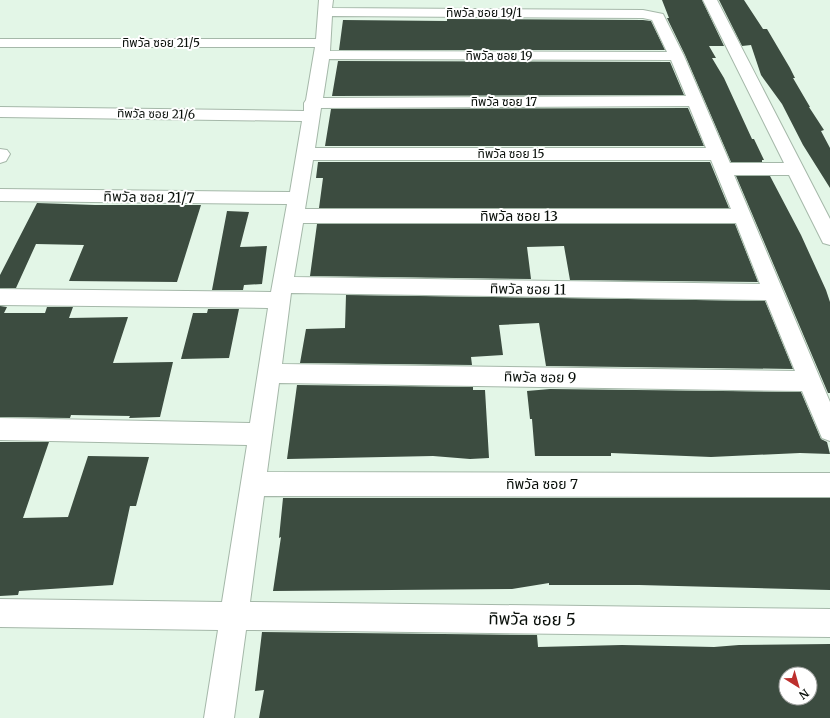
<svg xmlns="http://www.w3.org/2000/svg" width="830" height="718" viewBox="0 0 830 718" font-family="Merriweather,'Noto Sans Thai',serif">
	<rect width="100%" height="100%" fill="#e3f6e7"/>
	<!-- building -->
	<path fill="#3c4c40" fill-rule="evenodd" d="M662,0h40l22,46h-15l7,12h-4l12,20 28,61h2l10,21h-2v2h-31l-46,-107 -18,-37h2z
		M719,0h25l19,29h4l23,39 5,10h-2l17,29h-1l15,23 -3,1 9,17v40l-27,-43 -21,-41 -21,-29 -10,-30 -9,1z
		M447,19l196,1 8,1 14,29h-326l4,-30 104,1z
		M338,61l332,1 14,33 -352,1z
		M688,108l16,38h-379l6,-37z
		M318,162h392l19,46h-410l4,-30h-7z
		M736,176h34l31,59 25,55 4,12v91h-2z
		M37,203l58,2h106l-24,77 -108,-1 15,-36 -48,-1 -20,44h-16v-13z
		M227,211l22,1 -9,35 27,-1 -5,38 -18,1 -1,5h-31z
		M317,224h418l23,58 -188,-2 -6,-34 -37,1 4,32 -221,-3z
		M346,295l419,6 28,68 -247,-3 -7,-43 -40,2 4,30 -32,2 1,8 -172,-2 6,-34 39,-1z
		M0,306l7,1 -3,6h41l2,-6h26l-4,11 59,-1 -15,46 60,-1 -13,55 -31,1 1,-2 -59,-1 -1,3 -70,-1z
		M208,309h31l-10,49 -48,1 12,-46h14z
		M297,385l176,2v3h12l4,68 -19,1 -37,-3 -146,3z
		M550,389l251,3 20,47 6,3 3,12 -30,-1 -89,4 -100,-4v3h-76l-3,-37h-2l-3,-28z
		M0,442h49l-26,76 45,-1 20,-61 61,1 -13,49h-6l-17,79 -94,6 -1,4 -18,1z
		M283,498h547v92l-191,-5h-90v-2l-37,6 -239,2 8,-54 -2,1z
		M262,632l275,3 1,12 84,-2 92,2 25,-2 91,-1v74h-571l5,-28 -9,1zM786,674h24v24h-24z"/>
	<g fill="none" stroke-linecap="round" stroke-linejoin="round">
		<defs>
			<path id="minor" d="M319,0h14l-1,8 311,2 20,4 21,42 46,107h54l-81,-163h14l113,219v26l-7,-2 -34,-68h-55l96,227v39l-8,-3 -20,-47 -523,-8 -12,89 563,1v24l-566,-1 -14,106 580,7v28l-584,-7 -12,88h-30l14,-88 -218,-3v-28l222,3 25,-157 -247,-5v-22l250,5 18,-115 -268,-3v-16l271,3 16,-88 -287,-3v-12l290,3 12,-71 -302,-4v-10l304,4v-8l2,-3 9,-53h-315v-8h316zM332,16l311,2 9,2 15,32 -337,-1zM329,59l342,1 15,36 -363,2zM689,106l17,42h-391l6,-40zM313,160h398l20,49h-426zM303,223h433l24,61 -466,-7zM291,293l475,7 29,71 -513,-7z
				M0,149l7,1 3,4 -4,7 -6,2z"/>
		</defs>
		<!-- minor casing -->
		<use href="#minor" stroke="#a5b8a9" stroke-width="2"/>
		<!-- minor -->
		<use href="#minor" fill="#fff" fill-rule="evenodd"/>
	</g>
	<g text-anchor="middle" stroke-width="4" stroke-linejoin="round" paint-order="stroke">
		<!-- far-street labels -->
		<g font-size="12" fill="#090f0a" stroke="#fff">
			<text x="484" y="17">ทิพวัล ซอย 19/1</text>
			<text x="161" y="47">ทิพวัล ซอย 21/5</text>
			<text x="499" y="60">ทิพวัล ซอย 19</text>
			<text x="504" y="106">ทิพวัล ซอย 17</text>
			<text transform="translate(156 114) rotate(1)" y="4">ทิพวัล ซอย 21/6</text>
			<text x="511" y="158">ทิพวัล ซอย 15</text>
		</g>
		<!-- street labels -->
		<g font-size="14" fill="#090f0a" stroke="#fff">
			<text transform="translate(149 197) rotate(1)" y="5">ทิพวัล ซอย 21/7</text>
			<text x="519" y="221">ทิพวัล ซอย 13</text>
			<text transform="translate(528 289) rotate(1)" y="5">ทิพวัล ซอย 11</text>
			<text transform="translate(540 377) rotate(1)" y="5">ทิพวัล ซอย 9</text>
			<text x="542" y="489">ทิพวัล ซอย 7</text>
		</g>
		<!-- near-street labels -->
		<g font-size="17" fill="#090f0a" stroke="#fff">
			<text transform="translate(532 619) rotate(1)" y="6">ทิพวัล ซอย 5</text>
		</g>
	</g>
	<!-- north arrow -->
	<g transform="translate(798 686) rotate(143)"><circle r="19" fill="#ffffff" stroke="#9d9f9d"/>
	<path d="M0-3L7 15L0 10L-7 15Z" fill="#bd2f2d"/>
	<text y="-6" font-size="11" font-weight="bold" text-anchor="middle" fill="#090f0a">N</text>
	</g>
</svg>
